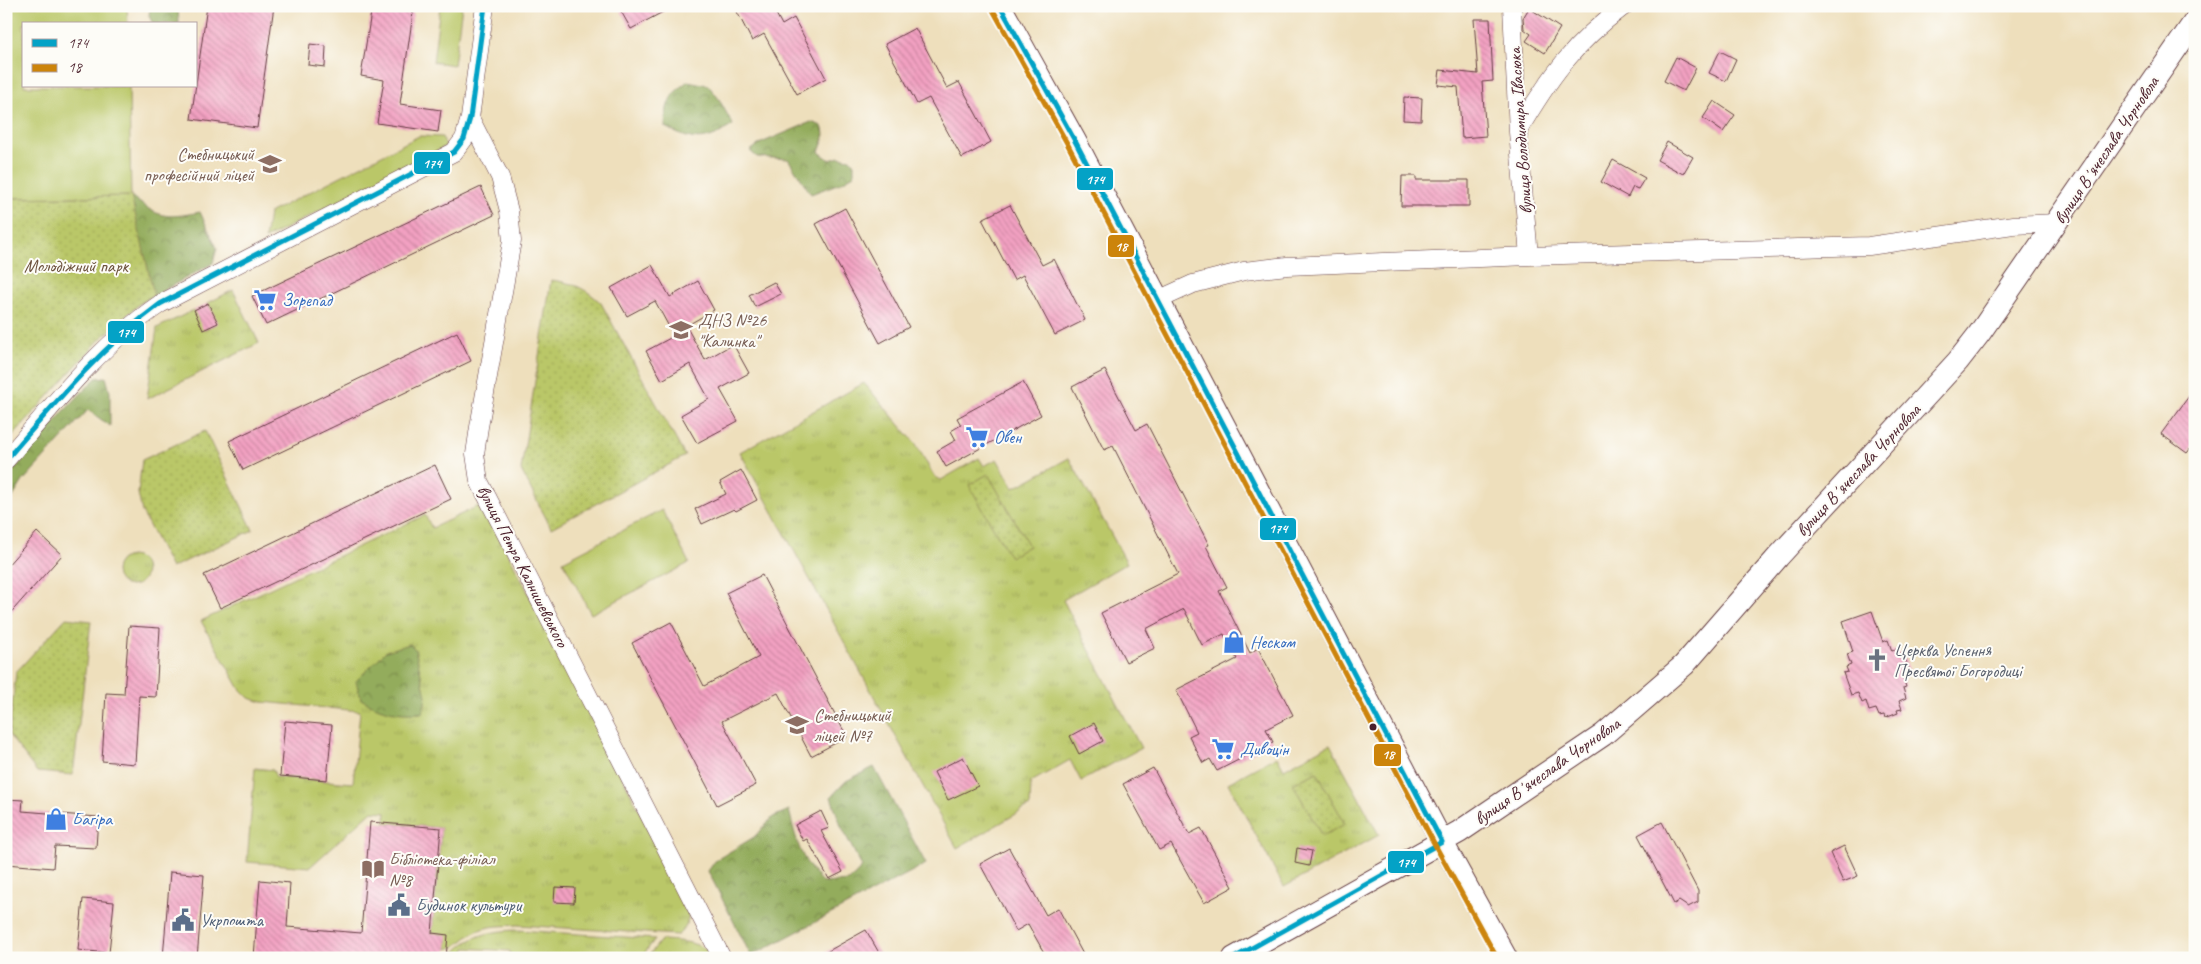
<svg xmlns="http://www.w3.org/2000/svg" width="2201" height="964" viewBox="0 0 2201 964" font-family="Caveat,sans-serif">
	<defs>
		<pattern id="grass-tufts" width="24" height="20" patternUnits="userSpaceOnUse" patternTransform="scale(1.25)"><rect width="24" height="20" fill="#bac768"/><path d="M3 7l-1-3M5 7V3M7 7l1-3M15 17l-1-3M17 17v-4M19 17l1-3" fill="none" stroke="#a1aa5a"/></pattern>
		<pattern id="forest-crowns" width="20" height="18" patternUnits="userSpaceOnUse" patternTransform="scale(1.25)"><rect width="20" height="18" fill="#93ac5c"/><path d="M2 6a3 3 0 1 1 6 0M12 15a3 3 0 1 1 6 0" fill="none" stroke="#7a8b4c"/></pattern>
		<pattern id="park-dots" width="8" height="8" patternUnits="userSpaceOnUse" patternTransform="scale(1.25)"><rect width="8" height="8" fill="#bac768"/><path d="M2 2h.1M6 6h.1" fill="none" stroke="#a1aa5a" stroke-width="1.8" stroke-linecap="round"/></pattern>
		<pattern id="building-back-hatch" width="6" height="6" patternUnits="userSpaceOnUse" patternTransform="scale(1.25)"><rect width="6" height="6" fill="#f3a1c2"/><path d="M-1 5l2 2M0 0l6 6M5-1l2 2" fill="none" stroke="#c7839e"/></pattern>
	</defs>
	<rect width="100%" height="100%" fill="#fdfcf7"/>
	<filter id="ink" filterUnits="userSpaceOnUse"><feTurbulence type="fractalNoise" baseFrequency=".02" numOctaves="2"/><feDisplacementMap in="SourceGraphic" scale="10" xChannelSelector="R" yChannelSelector="G"/><feConvolveMatrix kernelMatrix="1 2 1 2 8 2 1 2 1" color-interpolation-filters="sRGB"/></filter>
	<filter id="wash" filterUnits="userSpaceOnUse"><feTurbulence type="fractalNoise" baseFrequency=".0096" numOctaves="4" result="noise"/><feDisplacementMap in="SourceGraphic" scale="20" xChannelSelector="R" yChannelSelector="G"/><feGaussianBlur stdDeviation="1.12" result="paint"/><feColorMatrix in="noise" values="0 0 0 0 0 0 0 0 0 0 0 0 0 0 0 0 0 1.4 0 .05"/><feComposite in="paint" operator="in"/></filter>
	<g filter="url(#wash)">
		<rect width="100%" height="100%" fill="#eedfbc"/>
		<!-- grass -->
		<path fill="url(#grass-tufts)" stroke="#82734a" d="M233,290l26,53 -112,56 10,-71 37,-18 10,20 13,-7 -9,-20z
			M864,383l52,61 18,32 7,4 38,-22 5,8 13,-7 17,29 55,-30 58,105 -64,37 78,148 -60,33 -11,-21 -39,22 -1,24 -73,42 -217,-396z
			M483,504l206,404c0,11 -2,19 -11,27l-160,-10c-14,1 -28,0 -41,6 -10,4 -20,17 -30,18v-14l-15,-2 9,-105 -56,-5 1,-11 -14,-1 -62,56 -63,-5 8,-94 18,2 3,7 77,6 7,-72 -98,-9 -13,-4 -9,-9 -39,-68 224,-106 7,13z
			M116 571a15 15 0 1 1 30 0a15 15 0 1 1-30 0Z
			M1330,744l49,91 -95,52 -56,-104 49,-27 7,13z
			M517,930l138,9 -14,19h-131v-7l-44,-3 -1,10h-14c15,-23 41,-27 66,-28z
			M661,940c20,1 40,1 54,18h-68z"/>
		<!-- forest -->
		<path fill="url(#forest-crowns)" stroke="#6e6644" d="M150,6h28l1,18h-26l-4,-8z
			M688,81l20,4 11,14 14,26c-27,18 -40,18 -68,2 1,-24 4,-32 23,-46z
			M811,122l11,4c4,10 1,15 -3,26l11,8 9,-3 11,2 4,5v11l-14,8 -29,11 -23,-35 -31,-2 -7,-6 11,-8z
			M131,196c28,22 33,23 69,16l17,36 -4,15 -74,41 -37,33 -96,-139z
			M106,377l4,15v34l-22,-16 -65,71 -17,27v-29l59,-69 31,-32z
			M410,644l5,5 11,47 -3,17c-26,1 -40,-1 -62,-14l-5,-18 30,-30z
			M874,767l52,97 -175,92 -43,-85 8,-11 38,-23 19,-20 16,-7c8,32 10,48 34,73l26,-2 13,-14 -21,-41 -10,-29 15,-16z"/>
		<!-- park -->
		<path fill="url(#park-dots)" stroke="#82734a" d="M131,196l23,99 -15,9 -37,33 -96,106v-245z
			M551,280c22,3 33,7 50,23l84,153 -134,72 -30,-58z
			M205,431l48,99 -82,38 -29,-56 -4,-19 4,-33z
			M988,474l41,72 -19,11 -41,-72z
			M66,618l25,3 -18,154 -36,-3 -28,-37 7,-63z
			M1317,772l28,52 -23,12 -29,-52z"/>
		<!-- garden -->
		<path fill="#bac768" stroke="#82734a" d="M6,6h121l1,18h-104v62h105l2,110 -125,2z
			M440,6h22l-8,59 -21,-3z
			M419,136l23,1 4,9 -181,93 4,-26z
			M662,510l27,53 -98,51 -28,-53z"/>
		<g id="blocks">
			<!-- building -->
			<path fill="url(#building-back-hatch)" d="M207,6h67l-17,122 -66,-9z
				M372,6h42l-14,98 41,6 -3,22 -61,-9 7,-43 -23,-4z
				M618,6h56l-43,23z
				M734,6h38l10,19 12,-7 32,60 -29,16 -33,-60 -12,7z
				M1529,8l31,20 -15,25 -19,-12 5,-7 -7,-5 -1,-11z
				M1474,19h16l3,62 -11,1 4,54 -24,2 -4,-51 -20,-2 2,-15 38,4z
				M915,28l32,60 12,-6 32,60 -29,16 -33,-60 -12,6 -32,-60z
				M310,44l16,2 -1,21 -17,-2z
				M1720,51l16,8 -10,22 -17,-8z
				M1676,57l20,11 -12,23 -20,-10z
				M1404,97l18,1 -1,23 -18,-1z
				M1714,101l21,14 -12,17 -20,-14z
				M1667,142l26,15 -10,17 -26,-14z
				M1613,160l32,18 -7,11 -5,-2 -5,10 -27,-15z
				M1402,176h14v4h53v26h-68z
				M481,187l13,28 -228,110 -14,-29z
				M1010,205l32,60 12,-6 31,61 -30,15 -32,-60 -9,5 -32,-61z
				M845,208l64,119 -29,16 -64,-119z
				M652,265l18,32 28,-16 16,29 -28,16 19,34 28,-16 16,29 -29,16 18,32 -41,22 -16,-28 28,-16 -19,-35 -28,16 -16,-29 28,-15 -19,-35 -28,15 -16,-28z
				M774,282l7,12 -26,13 -6,-12z
				M208,303l10,20 -15,7 -9,-20z
				M457,332l14,29 -228,109 -14,-29z
				M1105,370l31,60 11,-6 62,121 -3,1 21,41 -8,4 31,62 8,-5 35,67 -27,14 7,13 -56,29 -7,-12 -7,4 -14,-27 8,-4 -21,-42 61,-31 -13,-25 -22,11 -18,-36 -38,20 9,19 -29,14 -25,-49 77,-39 -65,-128 -9,4 -32,-63z
				M1023,382l18,33 -95,52 -9,-16 19,-11 -5,-9 10,-6 -4,-7z
				M2195,388v55l-8,10 -26,-19z
				M435,465l16,34 -231,109 -16,-33z
				M741,470l16,30 -21,11 -2,-2 -32,15 -7,-15 31,-15 -6,-12z
				M37,532l25,23 -56,63v-51z
				M762,575l85,162 -36,19 -33,-63 -56,28 34,64 -39,20 -85,-162 39,-21 33,64 55,-29 -33,-64z
				M1872,611l11,31 5,-2 4,11 5,-2 2,5 4,-1 8,22 -8,2 3,10 -3,1 3,10 -7,3 3,8 -5,1 1,3 -13,5 -1,-3 -5,1 -3,-7 -7,2 -3,-10 -4,2 -4,-10 -7,2 -8,-22 5,-1 -2,-5 5,-2 -4,-11 6,-2 -10,-31z
				M129,626l31,2 -4,69 -17,-1 -4,68 -33,-3 4,-68 18,1z
				M285,721l47,4 -5,55 -47,-4z
				M1094,723l9,18 -24,13 -9,-18z
				M963,757l15,29 -30,14 -14,-28z
				M1153,768l36,66 12,-6 32,59 -29,16 -33,-59 -12,6 -36,-66z
				M6,799l17,1 -1,11 76,6 -2,31 -41,-2 -2,22 -47,-4z
				M821,811l8,17 -8,3 22,41 -14,7 -22,-40 -4,2 -8,-16z
				M370,822l71,6 -9,105 16,2 -2,23 -192,-1 6,-77 30,3 -3,44 74,6z
				M1662,822l36,69v11l-10,5 -9,-6 -5,3 -36,-69z
				M1844,846l14,30 -15,6 -13,-29z
				M1009,848l37,67 12,-7 27,50h-38l-19,-34 -12,7 -36,-67z
				M1297,848l15,3 -3,15 -14,-3z
				M170,872l34,3 -7,83h-34z
				M555,887l20,1 -1,15 -20,-1z
				M83,899l31,3 -5,51 -31,-3z
				M866,930l16,28h-66l23,-13z"/>
		</g>
	</g>
	<g filter="url(#ink)">
		<use href="#blocks" fill-opacity="0" stroke="#633c41" stroke-width="1"/>
		<g fill="none" stroke-linecap="round" stroke-linejoin="round">
			<defs>
				<path id="minor" d="M1512,6l6,126 11,124
					M470,118l30,59 9,34 3,30 -33,186 -4,27 4,27 243,477
					M1518,131c31,-53 56,-88 106,-125
					M1158,300l35,-16 51,-13 43,-5 242,-10 340,-10 144,-21 43,-2
					M6,460c46,-54 95,-116 154,-156l294,-152 10,-13 6,-21 15,-112"/>
				<path id="tertiary" d="M1000,6l75,135 367,701 64,116
					M1234,958l225,-126 144,-97 81,-70 94,-108 180,-196 21,-27 216,-313"/>
			</defs>
			<!-- minor casing -->
			<use href="#minor" stroke="#633c41" stroke-width="19"/>
			<!-- tertiary casing -->
			<use href="#tertiary" stroke="#633c41" stroke-width="24"/>
			<!-- minor -->
			<use href="#minor" stroke="#fff" stroke-width="18"/>
			<!-- tertiary -->
			<use href="#tertiary" stroke="#fff" stroke-width="22"/>
			<defs>
				<path id="bus-1" d="M1000,6l75,135 367,701 -208,116
					M6,460c48,-56 94,-112 154,-156l294,-152 10,-13 6,-21 15,-112"/>
				<path id="bus-2" d="M993,10l75,135 367,700 62,113"/>
			</defs>
			<!-- bus-1 casing -->
			<use href="#bus-1" stroke="#fdfcf7" stroke-width="9"/>
			<!-- bus-2 casing -->
			<use href="#bus-2" stroke="#fdfcf7" stroke-width="9"/>
			<!-- bus-1 -->
			<use href="#bus-1" stroke="#04a2c6" stroke-width="5"/>
			<!-- bus-2 -->
			<use href="#bus-2" stroke="#cc840b" stroke-width="5"/>
		</g>
	</g>
	<!-- icons -->
	<defs>
		<symbol id="university-bare" viewBox="-9 -9 18 18"><path d="M0-5L7-2L0 1L-7-2ZM-4 1L0 2.5L4 1V4Q0 6-4 4Z" fill="#8d6e63" stroke="#fdfcf7" stroke-width="2.5" paint-order="stroke"/></symbol>
		<symbol id="supermarket-bare" viewBox="-9 -9 18 18"><path d="M-6-5.5h2.5l.6 2H6L4.5 2H-2.5L-4.4-4H-6ZM-1.5 3.2a1.3 1.3 0 1 0 .1 0ZM3 3.2a1.3 1.3 0 1 0 .1 0Z" fill="#3f7fe0" stroke="#fdfcf7" stroke-width="2.5" paint-order="stroke"/></symbol>
		<symbol id="school-bare" viewBox="-9 -9 18 18"><path d="M0-5L7-2L0 1L-7-2ZM-4 1L0 2.5L4 1V4Q0 6-4 4Z" fill="#8d6e63" stroke="#fdfcf7" stroke-width="2.5" paint-order="stroke"/></symbol>
		<symbol id="shop-bare" viewBox="-9 -9 18 18"><path d="M-5-2.5h2.3a2.7 3.5 0 0 1 5.4 0H5L5.5 6h-11ZM-1.5-2.5h3a1.5 2.3 0 0 0-3 0Z" fill="#3f7fe0" stroke="#fdfcf7" stroke-width="2.5" paint-order="stroke"/></symbol>
		<symbol id="church-bare" viewBox="-9 -9 18 18"><path d="M-1.2-6h2.4v3.5h3.3v2.4h-3.3V6h-2.4V-.1h-3.3v-2.4h3.3Z" fill="#6b7280" stroke="#fdfcf7" stroke-width="2.5" paint-order="stroke"/></symbol>
		<symbol id="library-bare" viewBox="-9 -9 18 18"><path d="M-6-4Q-3-5.5-.7-3.5V5Q-3 3-6 4ZM6-4Q3-5.5 .7-3.5V5Q3 3 6 4Z" fill="#8d6e63" stroke="#fdfcf7" stroke-width="2.5" paint-order="stroke"/></symbol>
		<symbol id="civic-bare" viewBox="-9 -9 18 18"><path d="M-.6-6.5H3V-4.5H.6V-3L4-1V1h2V6H-6V1h2V-1L-.6-3ZM-1.2 2.5V6h2.4V2.5Z" fill="#5c6f8a" stroke="#fdfcf7" stroke-width="2.5" paint-order="stroke"/></symbol>
	</defs>
	<g fill-rule="evenodd">
		<use href="#university-bare" x="254" y="148" width="32" height="32"/>
		<use href="#supermarket-bare" x="249" y="284" width="32" height="32"/>
		<use href="#school-bare" x="665" y="314" width="32" height="32"/>
		<use href="#supermarket-bare" x="961" y="421" width="32" height="32"/>
		<use href="#shop-bare" x="1218" y="626" width="32" height="32"/>
		<use href="#church-bare" x="1861" y="644" width="32" height="32"/>
		<use href="#school-bare" x="781" y="709" width="32" height="32"/>
		<use href="#supermarket-bare" x="1207" y="733" width="32" height="32"/>
		<use href="#shop-bare" x="40" y="803" width="32" height="32"/>
		<use href="#library-bare" x="357" y="853" width="32" height="32"/>
		<use href="#civic-bare" x="383" y="889" width="32" height="32"/>
		<use href="#civic-bare" x="167" y="904" width="32" height="32"/>
	</g>
	<!-- markers -->
	<circle fill="#4a1f2b" stroke="#fdfcf7" stroke-width="2" cx="1373" cy="727" r="4.5"/>
	<g text-anchor="middle" stroke-width="4" stroke-linejoin="round" paint-order="stroke">
		<!-- street labels -->
		<g font-size="18" fill="#4a1f2b" stroke="#fdfcf7">
			<text transform="translate(1520 131) rotate(-94)" y="6">вулиця Володимира Івасюка</text>
			<text transform="translate(2106 150) rotate(-56)" y="6">вулиця Вʼячеслава Чорновола</text>
			<text transform="translate(1858 470) rotate(-47)" y="6">вулиця Вʼячеслава Чорновола</text>
			<text transform="translate(523 566) rotate(63)" y="6">вулиця Петра Калнишевського</text>
			<text transform="translate(1547 771) rotate(-35)" y="6">вулиця Вʼячеслава Чорновола</text>
		</g>
		<!-- education labels -->
		<g font-size="18" fill="#785e54" stroke="#fdfcf7" text-anchor="start">
			<text x="254" y="160" text-anchor="end">Стебницький<tspan x="254" dy="21">професійний ліцей</tspan></text>
			<text x="698" y="326">ДНЗ №26<tspan x="698" dy="21">"Калинка"</tspan></text>
			<text x="814" y="721">Стебницький<tspan x="814" dy="21">ліцей №7</tspan></text>
			<text x="389" y="865">Бібліотека-філіал<tspan x="389" dy="21">№8</tspan></text>
		</g>
		<!-- park labels -->
		<g font-size="18" fill="#6c513d" stroke="#fdfcf7">
			<text x="76" y="272">Молодіжний парк</text>
		</g>
		<!-- shop labels -->
		<g font-size="18" fill="#366cbe" stroke="#fdfcf7" text-anchor="start">
			<text x="282" y="306">Зорепад</text>
			<text x="994" y="443">Овен</text>
			<text x="1250" y="648">Неском</text>
			<text x="1240" y="755">Дивоцін</text>
			<text x="72" y="825">Багіра</text>
		</g>
		<!-- worship labels -->
		<g font-size="18" fill="#5b616d" stroke="#fdfcf7" text-anchor="start">
			<text x="1894" y="656">Церква Успення<tspan x="1894" dy="21">Пресвятої Богородиці</tspan></text>
		</g>
		<!-- service labels -->
		<g font-size="18" fill="#4e5e75" stroke="#fdfcf7" text-anchor="start">
			<text x="416" y="911">Будинок культури</text>
			<text x="200" y="926">Укрпошта</text>
		</g>
	</g>
	<g stroke="#fdfcf7" stroke-width="2">
		<rect x="413" y="151" width="38" height="24" rx="5" fill="#04a2c6"/>
		<rect x="1076" y="167" width="38" height="24" rx="5" fill="#04a2c6"/>
		<rect x="1107" y="234" width="28" height="24" rx="5" fill="#cc840b"/>
		<rect x="107" y="320" width="38" height="24" rx="5" fill="#04a2c6"/>
		<rect x="1259" y="517" width="38" height="24" rx="5" fill="#04a2c6"/>
		<rect x="1373" y="743" width="29" height="24" rx="5" fill="#cc840b"/>
		<rect x="1387" y="850" width="38" height="24" rx="5" fill="#04a2c6"/>
	</g>
	<g font-size="14" text-anchor="middle" font-weight="bold" fill="#fff">
		<text x="432" y="168">174</text>
		<text x="1095" y="184">174</text>
		<text x="1121" y="251">18</text>
		<text x="126" y="337">174</text>
		<text x="1278" y="533">174</text>
		<text x="1388" y="759">18</text>
		<text x="1406" y="867">174</text>
	</g>
	<!-- margin -->
	<rect width="2201" height="964" fill="none" stroke="#fdfcf7" stroke-width="25"/>
	<!-- legend -->
	<rect x="22" y="22" width="175" height="65" fill="#fdfcf7" stroke="#b5a4a5"/>
	<rect x="32" y="39" width="25" height="8" fill="#04a2c6" stroke="#b5a4a5"/>
	<text x="68" y="48" font-size="15" fill="#4a1f2b">174</text>
	<rect x="32" y="64" width="25" height="8" fill="#cc840b" stroke="#b5a4a5"/>
	<text x="68" y="72" font-size="15" fill="#4a1f2b">18</text>
</svg>
